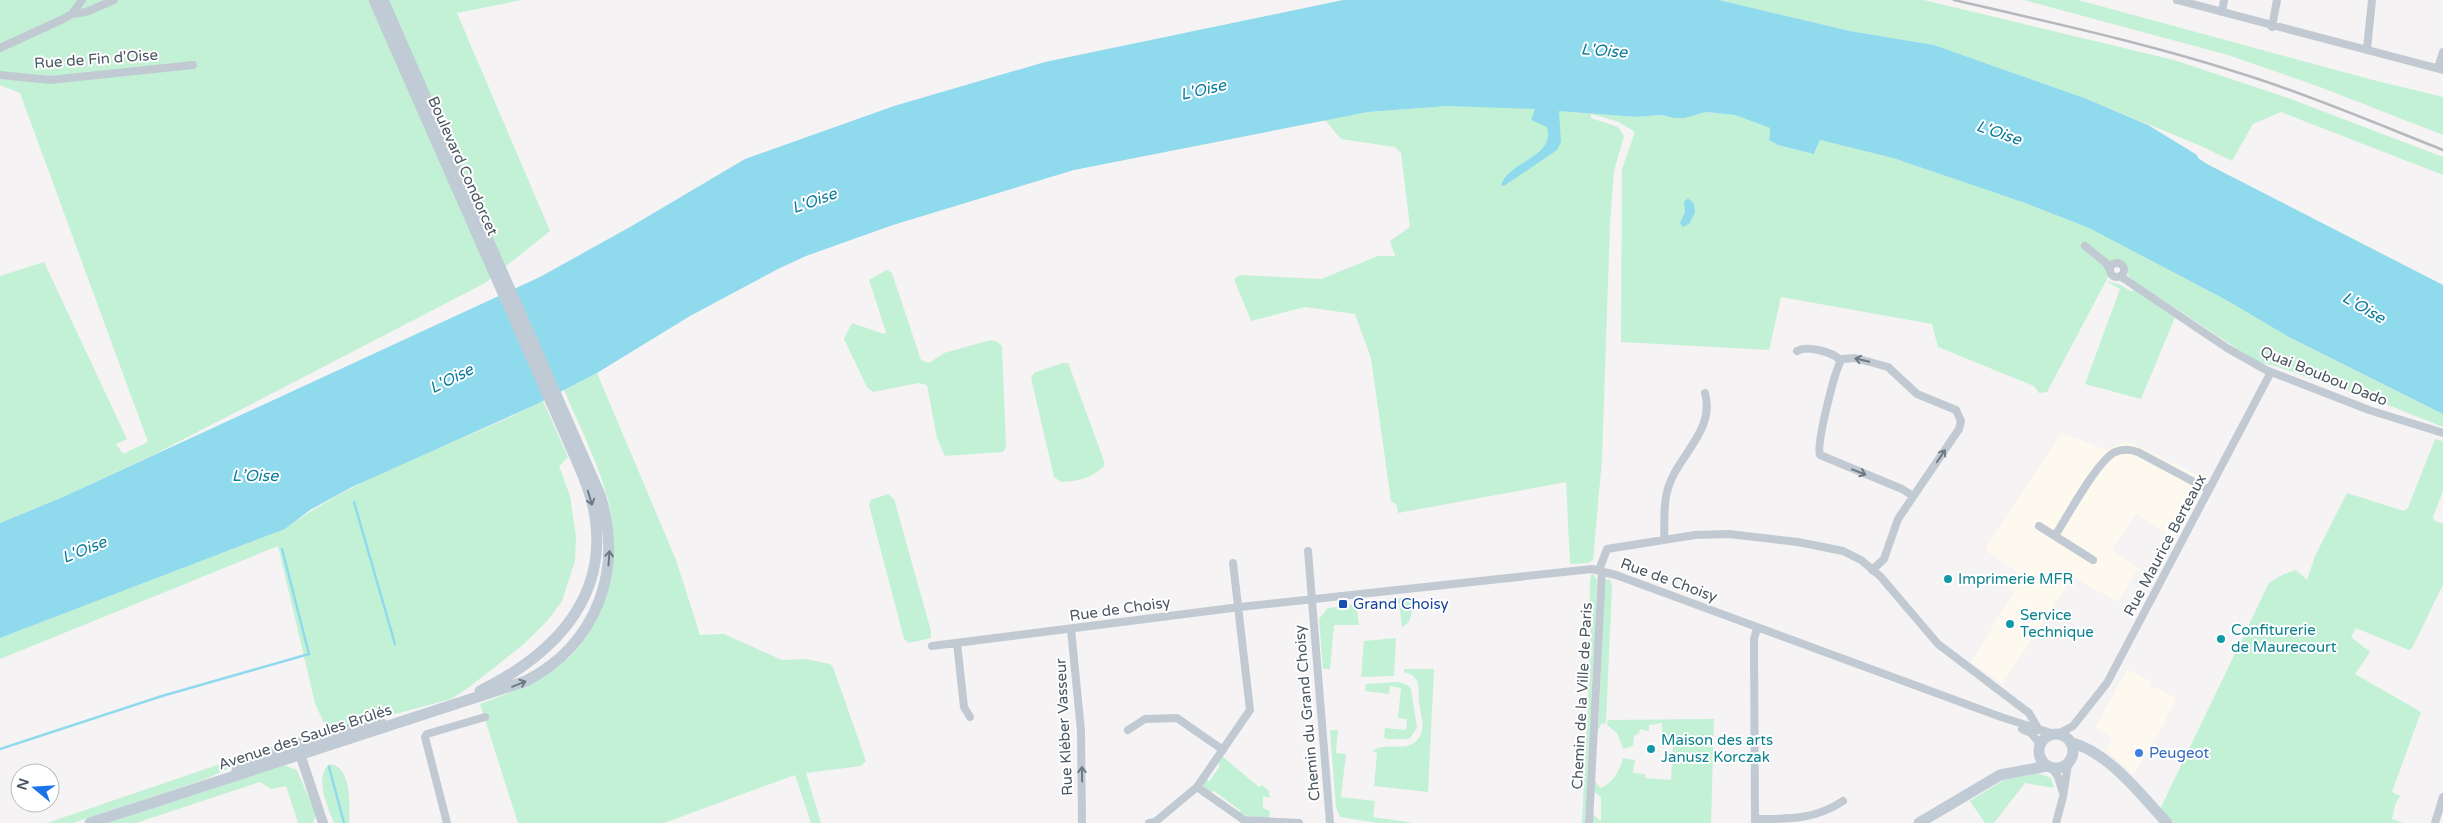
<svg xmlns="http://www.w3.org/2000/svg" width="2443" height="823" viewBox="0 0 2443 823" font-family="'Varela Round',sans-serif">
	<rect width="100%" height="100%" fill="#f5f3f3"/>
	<!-- commercial -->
	<path fill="#fdf9ef" d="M2062,433l45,17 20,-9 79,39 -31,59 -39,-25 -24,36 26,18 -20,34 -45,-25 -71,107 -31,-22 43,-70 -6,-4 9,-16 -32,-22z
		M2127,669l24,12 -2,4 27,13 -18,37 -25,39 -27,-24 6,-13 -17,-9z"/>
	<!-- green -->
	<path fill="#c3f1d5" d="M0,0h522l-65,13 93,218 -65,52 -332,172 -90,42 -63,26v-247l44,-14 83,177 -11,5 7,10 25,-12 -128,-349 -20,-8z
		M1719,0h205l250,60 114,38 155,59v18l-162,-63 -28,12 -21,37 -31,-15 -114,-47 -153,-54 -84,-14z
		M2024,0h54l295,80 70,17v38l-123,-48 -92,-32z
		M1448,106h54l134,11 25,-2 13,3h11l21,-6 29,3 35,13 -1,12 9,5 37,8 5,-13 73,18 132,45 64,25 139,73 59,35 156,78v13l-55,-22 -116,-40 -13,-2 -128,-84c-5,-7 -4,-18 -15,-18l-10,20 15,4 9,6 10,-2 36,26 -35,84 -56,-15 35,-95 -14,-8 -59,111 -8,1 -5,-7 -96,-39 -6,-23 -151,-27 -12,53 -148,-8 1,-173 13,-37 -16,-10 -28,-8v4l27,9 6,9 -10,35 -4,53 -8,235 -9,101 -5,3 -18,1 -4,-82 -168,31 -1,-8 -6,-4 -20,-143 -16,-44 -50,-7 -54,14 -17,-42 6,-4 81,4 57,-23h17l-5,-15 20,-14 -9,-74 -6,-6 -54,-8 -16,-19 43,-8z
		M887,270l5,3 29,87 8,3 15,-10 47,-13 7,2 4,4 4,101 -3,5 -58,4 -8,-18 -10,-53 -8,-2 -46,9 -6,-5 -23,-48 8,-16 32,11 2,-2 -17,-52z
		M1062,363h6l2,5 34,93v5c-13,13 -26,15 -43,16l-7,-5 -23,-99 3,-5z
		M597,373l79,187 24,75 24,-1 58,26 24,-1 24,5 3,3 33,94 -5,5 -55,7 15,50h-10l-16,-48 -131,48h-146l-38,-119c26,-10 53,-19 76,-36 52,-36 67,-110 52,-168 -10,-38 -29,-75 -44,-110z
		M543,401l25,56 -9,9 11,30 6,40 -1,25 -13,40 -14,19 -24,24 -56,44 -17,11 -116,31 -103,37 -29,13 -130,43h-26l279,-95 -11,-25 -37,-157 -278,113v-21l285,-109c78,-57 173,-84 258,-128z
		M2435,439l8,2v50l-10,26 1,3 9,4v61l-31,63 -3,2 -53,-22 -5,9 19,15 -15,22 66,38 -29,80 8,4 -5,9 -3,14 11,4h-229l-14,-14 2,-4 107,-222 15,-9 12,-4 11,10 8,-24 32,-63 57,18 4,-3z
		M888,494l6,5 37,132v7l-22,5 -5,-4 -35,-134 2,-5z
		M1593,574l4,6 -2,58 2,5 -3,4 -9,176h-3l9,-196 -2,-1 1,-44 1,-7z
		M1608,579l3,2 1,5 -6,137 -5,1 -3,7 7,-150z
		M1411,597c1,11 3,25 -9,30l-3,-24 -42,6 2,16h-25l-4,44h-7l-4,-50 9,-11z
		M1396,638l-2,38 -33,1 3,-36z
		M1404,669h30l-6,123 -54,-6 3,-33 -4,-2c11,-9 30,0 41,-8 14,-11 7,-26 5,-40 -1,-8 2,-19 -5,-26 -2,-3 -7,-4 -10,-5z
		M1398,682l10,3 3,4 6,39 -8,11h-23l-2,-2 1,-9 21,2 1,-11 -9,-1 3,-30 -11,-2 -1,8 -24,-3 1,-7z
		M1714,719l-3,104h-119v-9l9,7v-24l-8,-6 2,-10 5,7c12,-3 20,-18 23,-30l12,2 -2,13 12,1v4l26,2 2,-36 -11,-1v-20l-13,2v6l-9,-2 -1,4 -5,3 -1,10 -10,3 -6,-16 -10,-8 1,-5z
		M1330,730h8l-2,23 10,1 -5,43 34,4 -2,16 41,6h-36l-38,-6 -4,-9z
		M1222,756l37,31 3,-2 7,6 1,7 -7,-2v12l7,3 -1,7 -35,-4 7,-3 -27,-20 -8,3 -5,-4 4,-15 4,7 11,-16 -4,-7z
		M329,764c23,1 21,43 20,59h-15c-6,-15 -20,-45 -5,-59z
		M283,765l14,5 19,45 -3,8h-15l-12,-37 -15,3 -11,-7 -124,41h-29z
		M2037,773l14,5 3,10 -29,-5 -31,40h-9l-15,-22 34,-21z"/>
	<!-- water -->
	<path fill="#90daee" d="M1343,0h376l131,31 84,14 153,54 61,26 49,30 1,3 9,6 236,121v129l-156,-78 -59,-35 -139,-73 -64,-25 -132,-45 -73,-18 -6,14 -36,-9 -9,-5 1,-12 -35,-13 -29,-3 -21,6h-11l-13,-3 -25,2 -77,-6 2,31 -4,8 -53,36 -3,-1c8,-24 55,-28 46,-58l-16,-7 4,-11 -87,-3 -80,6 -294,58 -181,55 -87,31 -28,13 -88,47 -93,57 -62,32 -183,82 -42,23 -25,19 -285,109v-115l63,-26 477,-220 90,-50 115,-68 149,-53 151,-44z
		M1688,198l6,6 1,9 -6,11 -6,3 -3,-4 5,-11 -1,-10z"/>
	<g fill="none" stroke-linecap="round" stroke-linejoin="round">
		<!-- stream -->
		<path stroke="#90daee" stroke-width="2.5" d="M354,502l41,142
			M0,749l162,-53 147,-42 -27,-105
			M329,767l15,56"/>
		<!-- minor -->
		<path stroke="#c1cad2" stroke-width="8" d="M2177,0l266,70
			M2222,12l2,-12
			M72,14l14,-2 28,-12
			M2272,27l5,-27
			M0,48l61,-28 11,-6 10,-14
			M2367,49l5,-49
			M2438,68l5,-16
			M0,75l50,5 143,-15
			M2085,246l21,17 4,7
			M2110 270a7 7 0 1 1 14 0a7 7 0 1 1-14 0Z
			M2120,276l107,72 39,22 103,40 74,23
			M1797,351c10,-6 36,1 43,9
			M2039,526l54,34
			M2055,536c12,-19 42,-75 60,-84 7,-3 15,-3 23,0l71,38
			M1664,539c1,-15 -1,-33 3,-47 8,-35 49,-60 38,-99
			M1308,551l22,272
			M1599,570l8,-21 88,-14 34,-1 69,8 45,9 18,9 19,16 58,68 91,69 10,17
			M1872,570l12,-11 14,-40 61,-90 2,-8 -5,-11 -39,-16 -29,-27 -33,-9 -13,1c-7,9 -26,86 -22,96l82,34 11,7
			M1071,629l10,102 1,92
			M957,643l7,64 6,10
			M932,646l308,-39 352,-38 24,6 385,142 53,17
			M2022,729l9,4 10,12
			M1128,730l17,-11 32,-1 46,32
			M2058,734l15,-8 34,-43 164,-311
			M2052,768l6,9 5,16
			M1197,787l47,33 55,3
			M1755,819c33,0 60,1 88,-18
			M447,823l-22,-86 2,-3 58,-17
			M1149,823l6,-1 42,-35 53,-77 -17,-147
			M1589,823l13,-252
			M1755,823l-1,-184 3,-11
			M2056,823l7,-26 5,-33
			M2435,823l8,-26"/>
		<!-- tertiary -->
		<path stroke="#c1cad2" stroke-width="10" d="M298,748l25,75"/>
		<!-- secondary -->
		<path stroke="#c1cbd6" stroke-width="11" d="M374,0l199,452c9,21 19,43 22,65 13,85 -46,140 -115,174
			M2039 751a17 17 0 1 1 34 0a17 17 0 1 1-34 0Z
			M2070,742c40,11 70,52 97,81
			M237,770c43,-20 97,-39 144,-47
			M90,823l436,-142c71,-37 98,-111 74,-186l-217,-495
			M1919,823l81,-48 47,-9"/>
		<!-- rail -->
		<path stroke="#b5b8bd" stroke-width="2.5" d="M1954,0c100,23 201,45 298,77 65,21 128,48 191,73"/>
	</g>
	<!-- one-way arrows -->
	<defs><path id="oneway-shaft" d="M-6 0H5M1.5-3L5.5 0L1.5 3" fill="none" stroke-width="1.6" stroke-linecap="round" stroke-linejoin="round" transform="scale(1.25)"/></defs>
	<g stroke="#6e7983">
		<use href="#oneway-shaft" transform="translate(1862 360) rotate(-166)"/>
		<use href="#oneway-shaft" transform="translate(1941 456) rotate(-56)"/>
		<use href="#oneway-shaft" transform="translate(1859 472) rotate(21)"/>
		<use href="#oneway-shaft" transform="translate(1082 774) rotate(-91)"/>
	</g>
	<g stroke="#6e7984">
		<use href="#oneway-shaft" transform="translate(590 498) rotate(73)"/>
		<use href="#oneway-shaft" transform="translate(609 558) rotate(-86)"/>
		<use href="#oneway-shaft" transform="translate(519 684) rotate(-22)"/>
	</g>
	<!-- markers -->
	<g fill="#0f9aa8" stroke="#fff" stroke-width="2">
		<circle cx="1948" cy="579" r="5"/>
		<circle cx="2010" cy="624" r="5"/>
		<circle cx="2221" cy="639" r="5"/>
		<circle cx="1651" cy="749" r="5"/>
	</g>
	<rect fill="#1a4fb4" stroke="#fff" stroke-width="2" x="1338" y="599" width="10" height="10" rx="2.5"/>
	<circle fill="#3f7fe0" stroke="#fff" stroke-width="2" cx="2139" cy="753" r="5"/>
	<g text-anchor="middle" stroke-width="4" stroke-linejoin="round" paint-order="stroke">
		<!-- street labels -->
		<g font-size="15" fill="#4a5661" stroke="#fff">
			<text transform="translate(96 59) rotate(-4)" y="5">Rue de Fin d'Oise</text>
			<text transform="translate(463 166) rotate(66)" y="5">Boulevard Condorcet</text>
			<text transform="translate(2324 376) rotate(22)" y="5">Quai Boubou Dado</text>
			<text transform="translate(2165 545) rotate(-62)" y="5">Rue Maurice Berteaux</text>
			<text transform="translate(1669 580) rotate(20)" y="5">Rue de Choisy</text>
			<text transform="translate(1120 609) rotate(-8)" y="5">Rue de Choisy</text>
			<text transform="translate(1582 696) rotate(-87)" y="5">Chemin de la Ville de Paris</text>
			<text transform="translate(1307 713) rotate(-95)" y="5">Chemin du Grand Choisy</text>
			<text transform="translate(1064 727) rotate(-93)" y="5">Rue Kléber Vasseur</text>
			<text transform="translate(305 737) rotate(-18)" y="5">Avenue des Saules Brûlés</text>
		</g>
		<!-- culture labels -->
		<g font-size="15" fill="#0d838f" stroke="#fff" text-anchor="start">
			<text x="1958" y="584">Imprimerie MFR</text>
			<text x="2020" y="620">Service<tspan x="2020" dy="17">Technique</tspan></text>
			<text x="2231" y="635">Confiturerie<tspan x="2231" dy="17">de Maurecourt</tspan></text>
			<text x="1661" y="745">Maison des arts<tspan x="1661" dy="17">Janusz Korczak</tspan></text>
		</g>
		<!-- transit labels -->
		<g font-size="15" fill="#164399" stroke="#fff" text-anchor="start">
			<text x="1353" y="609">Grand Choisy</text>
		</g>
		<!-- shop labels -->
		<g font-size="15" fill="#366cbe" stroke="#fff" text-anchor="start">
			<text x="2149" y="758">Peugeot</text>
		</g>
		<!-- water labels -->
		<g font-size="16" font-style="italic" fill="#0c7c9b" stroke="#fff">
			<text transform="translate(1604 50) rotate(4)" y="6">L'Oise</text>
			<text transform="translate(1203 89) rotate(-13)" y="6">L'Oise</text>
			<text transform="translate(1999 132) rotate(19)" y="6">L'Oise</text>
			<text transform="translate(814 200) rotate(-20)" y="6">L'Oise</text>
			<text transform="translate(2364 307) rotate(30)" y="6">L'Oise</text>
			<text transform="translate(451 378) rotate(-27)" y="6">L'Oise</text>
			<text x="255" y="481">L’Oise</text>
			<text transform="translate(84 549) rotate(-22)" y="6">L'Oise</text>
		</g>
	</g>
	<!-- north arrow -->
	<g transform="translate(35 788) rotate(288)"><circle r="24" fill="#ffffff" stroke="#b7bbc0"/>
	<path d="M0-4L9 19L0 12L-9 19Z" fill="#1a73e8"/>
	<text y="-8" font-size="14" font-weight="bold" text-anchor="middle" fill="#4a5661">N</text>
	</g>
</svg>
